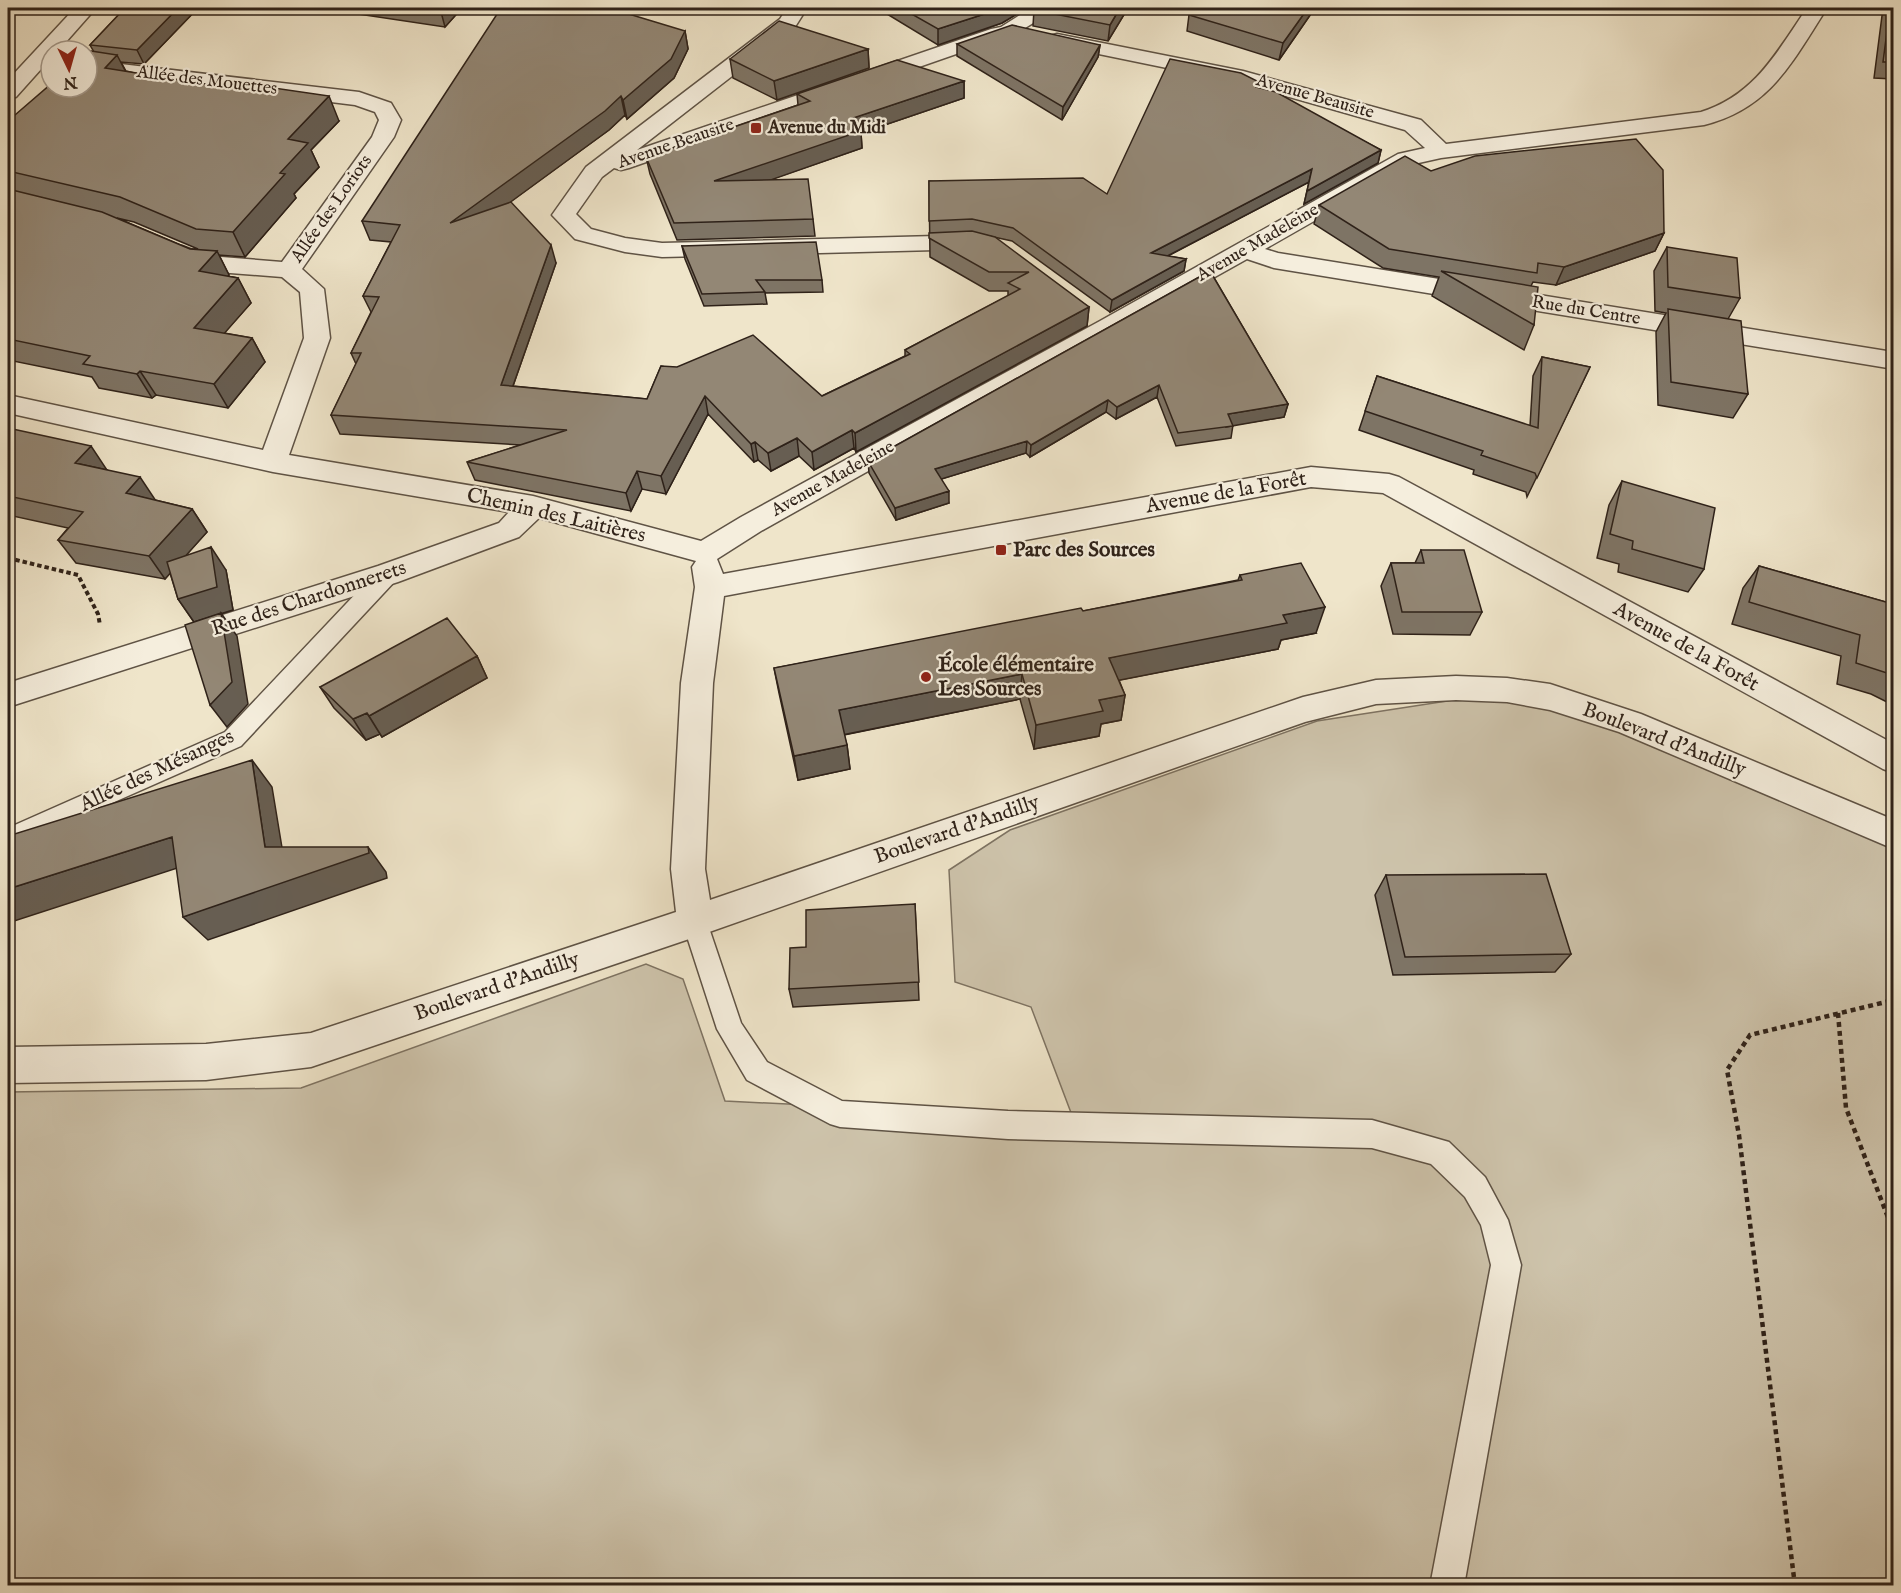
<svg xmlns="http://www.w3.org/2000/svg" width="1901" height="1593" font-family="'IM FELL English',serif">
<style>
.green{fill:#cec4ac;stroke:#7e7362;stroke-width:1.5}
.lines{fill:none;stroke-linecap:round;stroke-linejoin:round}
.service-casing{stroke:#5f5345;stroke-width:3}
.minor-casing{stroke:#5f5345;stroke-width:3}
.path-far1{stroke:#2f2219;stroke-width:4;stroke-dasharray:4.5 3;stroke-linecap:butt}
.path{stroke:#2f2219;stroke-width:4.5;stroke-dasharray:5 4;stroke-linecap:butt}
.service{fill:#f5eedd;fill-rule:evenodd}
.minor{fill:#f5eedd;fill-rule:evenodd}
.wall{fill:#7e7465;stroke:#2f2219;stroke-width:1.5;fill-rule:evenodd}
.shaded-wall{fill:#675e52;stroke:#2f2219;stroke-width:1.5}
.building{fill:#938775;stroke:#2f2219;stroke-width:1.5}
.poi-dot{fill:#8f2418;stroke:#f5eedd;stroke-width:2}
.labels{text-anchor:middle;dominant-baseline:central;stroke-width:4.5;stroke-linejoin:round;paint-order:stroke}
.far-street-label{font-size:18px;fill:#2f2219;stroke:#f5eedd}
.far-poi-label{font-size:18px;font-weight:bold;fill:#2f2219;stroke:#f5eedd;text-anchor:start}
.street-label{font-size:21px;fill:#2f2219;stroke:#f5eedd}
.poi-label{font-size:21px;font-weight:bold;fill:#2f2219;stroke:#f5eedd;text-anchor:start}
</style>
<rect width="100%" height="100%" fill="#efe5ca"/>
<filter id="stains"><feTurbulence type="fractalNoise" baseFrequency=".00333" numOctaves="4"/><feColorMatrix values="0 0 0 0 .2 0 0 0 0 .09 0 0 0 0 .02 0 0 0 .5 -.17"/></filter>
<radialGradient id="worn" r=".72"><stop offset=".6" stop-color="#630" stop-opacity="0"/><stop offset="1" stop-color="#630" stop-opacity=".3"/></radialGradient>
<!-- green -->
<path class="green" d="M1550 697 1893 840V1585H8V1092L301 1088 646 964 683 979 725 1101 1073 1118 1031 1007 955 982 949 870 1010 830 1317 721 1460 699Z"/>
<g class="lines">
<defs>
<path id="service" d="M388 566 396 568 399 574 396 580 241 746 8 849V828L225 732 380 568Z
M695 910 704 913 741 1023 767 1062 842 1101 1008 1111 1372 1120 1449 1142 1485 1177 1508 1220 1521 1265 1464 1586H1430L1491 1265 1481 1225 1465 1197 1431 1164 1372 1148 1008 1139 840 1127 830 1124 747 1080 717 1029 682 921 686 913Z"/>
<path id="minor" d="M75 8H96L58 51H51V58L16 97 8 98V80Z
M787 8H807L795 27 637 150 991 29 1001 27 1031 8H1054L1051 12 1017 33 1007 35 1005 37 629 168 621 170 614 168 602 177 576 214 591 229 625 238 662 243 975 235 983 237 987 242 983 247 975 249 662 257 625 252 575 239 552 215 586 167 780 19Z
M1807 8H1827C1792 62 1771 108 1704 125L1441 158 1414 164 1265 249 1278 253 1893 352 1894 369 1274 268 1247 259 761 531 717 559 723 574 1311 467 1389 474 1399 477 1894 744V773L1883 769 1383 493 1311 487 724 596 713 683 705 869 710 900 1303 697 1376 680 1456 676 1507 678 1550 684 1641 714 1894 820V849L1619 732 1550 710 1507 702 1456 700 1376 704 1305 722 695 937 311 1067 206 1080 8 1083V1047L206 1044 311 1033 676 912 671 869 681 683 695 587 692 567 696 561 539 518 519 537 398 582 8 707V683L378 566 499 523 509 512 273 472 8 413V395L263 450 304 338 300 292 282 277 204 271 173 258 170 253 173 248 182 246 209 256 282 262 372 137 379 120 375 112 355 105 87 72V60L359 92 391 103 401 120 394 137 302 269 324 289 330 338 289 455 533 496 701 541 741 517 1100 321 1398 154 1425 148 1405 130 1240 83 1050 44 1047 40 1050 36 1057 34 1243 71 1421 120 1446 144 1701 112C1755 95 1777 52 1807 8Z"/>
</defs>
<!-- service casing -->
<use href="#service" class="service-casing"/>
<!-- minor casing -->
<use href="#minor" class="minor-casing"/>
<!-- path-far1 -->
<path class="path-far1" d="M8 558 78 575 98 614 100 625"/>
<!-- path -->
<path class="path" d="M1838 1013 1846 1108 1894 1233
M1795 1586 1739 1135 1727 1070 1750 1035 1894 1000"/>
<!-- service -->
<use href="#service" class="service"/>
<!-- minor -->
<use href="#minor" class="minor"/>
</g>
<!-- wall -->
<path class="wall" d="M125 8H198L144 64 121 62 126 71 339 121 311 150 319 167 294 194 296 198 245 257 219 255 229 275 228 276 238 278 251 303 224 333 252 338 265 362 228 408 156 395 152 398 99 388 92 377 8 360V121L94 52 90 45ZM117 218 134 222 198 249H190Z
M318 8H462L445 27Z
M886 8H1027L1002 23 938 45 887 14Z
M1038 8H1128L1108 41 1033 26 1034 10Z
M1315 8 1279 60 1187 31 1189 15Z
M1883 8H1893V79L1874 78Z
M685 31 688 49 674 78 627 119 625 115 609 130 510 202 556 263 513 386 647 399 661 366 822 396 905 356V350L1008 296V291H989L930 257 929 181 1107 194 1259 82 1258 87 1381 150 1378 163 1304 204 1309 182 1168 256 1186 259 1184 271 1110 312 1012 241 980 234 1089 307 1087 326 856 452 854 448 814 470 799 456 771 471 758 460 754 462 708 414 666 494 642 489 631 511 475 480 467 462 521 445 340 434 331 415 356 364 351 353 371 312 363 296 391 242 370 240 362 221Z
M957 44 1100 45 1098 57 1062 120 957 56Z
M868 49 869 68 777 100 733 78 730 59Z
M964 81V98L861 133 862 148 769 180 813 219 815 236 677 240 650 174 646 157 798 105 797 94Z
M1431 171 1664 233 1655 251 1556 285 1533 282 1531 286 1534 325 1524 350 1432 296 1439 277 1383 268 1314 224 1319 205Z
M682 246 822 280 823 292 765 293 767 304 704 306 685 259Z
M1667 247 1740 298 1728 319 1748 394 1733 418 1658 405 1656 332 1666 313 1655 311 1654 271Z
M1210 271 1288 404 1284 417 1233 425 1231 438 1176 446 1157 397 1116 419 1106 412 1030 457 1026 453 941 479 949 503 896 520 869 473 868 461Z
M1542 357 1590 367 1527 497 1526 492 1473 474 1474 470 1359 430 1377 376 1530 426 1533 376Z
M8 428 107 470 155 500 192 509 207 532 186 555 226 570 233 610 194 622 178 599 170 573 165 579 76 563 58 540 68 528 8 515Z
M1622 481 1704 569 1688 592 1618 572 1619 564 1597 558 1609 505Z
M1421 550 1482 612 1470 635 1393 634 1381 586 1391 563H1415Z
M1759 566 1893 604V705L1871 694 1837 684 1841 656 1732 624 1743 588Z
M1240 575 1316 633 1281 640 1278 649 1119 680 1125 695 1121 720 1101 724 1099 736 1034 749 1020 699 844 735 847 745 850 769 798 780 779 693 774 668 1083 611 1238 580Z
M477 656 487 678 382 737 380 734 366 740 334 708 320 687Z
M1386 875 1571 954 1555 972 1393 975 1375 895Z
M915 904 919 1000 793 1007 789 989 806 947Z"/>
<!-- shaded-wall -->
<path class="shaded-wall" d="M178 8H198L144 64 137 50Z
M445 8H462L445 27 441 12Z
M1003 8H1027L1002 23 938 45V29Z
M1120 8H1128L1108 41 1110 25Z
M1308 8H1315L1279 60 1283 43Z
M685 31 688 49 674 78 627 119 623 100Z
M1100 45 1098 57 1062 120 1063 107Z
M868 49 869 68 777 100 774 81Z
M117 55 130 80 105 68Z
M964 81V98L861 133 862 148 716 199 714 181 850 119Z
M329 96 339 121 311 150 319 167 294 194 296 198 245 257 233 232 280 173 288 139Z
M621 96 625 115 609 130 456 242 450 223Z
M1381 150 1378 163 1304 204 1307 191Z
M1312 169 1309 182 1150 265 1151 253Z
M1664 233 1655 251 1556 285 1564 267Z
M551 245 556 263 507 403 501 385Z
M217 251 229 275 212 295 199 271Z
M1186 259 1184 271 1110 312 1112 300Z
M238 278 251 303 208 352 194 328Z
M1089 307 1087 326 856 452 855 433Z
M252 338 265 362 228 408 214 384Z
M140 371 156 395 152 398 137 374Z
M1159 385 1157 397 1116 419 1117 407Z
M705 396 708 414 666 494 661 476Z
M1108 400 1106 412 1030 457 1031 445Z
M1288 404 1284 417 1226 427 1228 414Z
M852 430 854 448 814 470 812 452Z
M797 438 799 456 771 471 768 453Z
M1027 441 1026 453 935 481V469Z
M755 442 758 460 754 462 751 444Z
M91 446 107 470 75 463Z
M637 471 642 489 631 511 626 493Z
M140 477 156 501 126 493Z
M949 491V503L896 520 895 508Z
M192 509 207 532 165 579 149 556Z
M211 547 226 570 233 610 194 622 178 599Z
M1325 607 1316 633 1281 640 1278 649 1105 683 1109 658 1283 615Z
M221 613 237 636 248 704 227 727 210 705Z
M477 656 487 678 382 737 369 716Z
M1022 674 1020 699 842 735 839 710Z
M1125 695 1121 720 1101 724 1099 736 1034 749 1036 725 1099 700Z
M367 713 380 734 366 740 353 719Z
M847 745 850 769 798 780 794 756Z
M252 760 272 787 286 872 265 847Z
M172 837 196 862 8 923V889Z
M368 847 386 872 387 878 208 940 183 917Z"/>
<!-- building -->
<path class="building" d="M125 8H178L137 50 90 45Z
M408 8H445L441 12Z
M501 8H609L685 31 671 59 623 100 621 96 605 111 450 223 511 202 551 245 501 385 647 399 661 366 677 367 753 335 822 396 910 354 905 350 1020 289 1008 283 1029 272H989L929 238V233L972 231 995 237 1089 307 855 433 852 430 812 452 797 438 768 453 755 442 751 444 705 396 661 476 637 471 626 493 467 462 567 430 331 415 361 353H351L379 297 363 296 400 225 362 221Z
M901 8H1003L938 29Z
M1038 8H1120L1110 25 1034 10Z
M1192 8H1308L1283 43 1189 15Z
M1890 8H1893V62H1883Z
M779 21 868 49 774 81 730 59Z
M1012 25 1100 45 1063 107 957 44Z
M72 48 117 55 105 68 268 94 274 88 329 96 288 139 308 143 280 173 285 174 233 232 196 229 120 197 8 171V121L51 84V87H87V51H69Z
M1170 59 1241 73 1259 82 1256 87 1276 92 1381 150 1307 191 1312 169 1151 253 1186 259 1112 300 1013 228 972 219 929 221V181L1083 178 1107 194Z
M897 60 964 81 850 119 861 131 714 181 808 179 813 219 674 223 646 157 810 101 797 94Z
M1636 139 1663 170 1664 233 1564 267 1538 263 1537 273 1389 249 1319 205 1405 156 1431 171 1475 156Z
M8 189 102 212 190 249 217 251 199 271 238 278 194 328 252 338 214 384 140 371 137 374 83 364 90 356 8 339Z
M816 242 822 280H756L765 292 702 294 682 246Z
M1667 247 1737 258 1740 298 1668 287Z
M1210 271 1288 404 1228 414 1233 426 1178 433 1159 385 1117 407 1108 400 1031 445 1027 441 935 469 949 491 895 508 868 461Z
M1441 271 1538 287 1534 325Z
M1668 309 1741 321 1748 394 1671 382Z
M1542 357 1590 367 1537 478 1535 473 1481 455 1483 451 1365 411 1377 376 1538 428Z
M8 428 91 446 75 463 140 477 126 493 192 509 149 556 58 540 83 512 8 496Z
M1622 481 1715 508 1704 569 1632 549 1633 541 1610 534Z
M211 547 217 587 178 599 167 562Z
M1421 550H1464L1482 612H1402L1391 563H1424Z
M1301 563 1325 607 1283 615 1287 623 1109 658 1125 695 1099 700 1103 711 1036 725 1022 674 839 710 847 745 794 756 774 668 1081 608 1083 611 1242 580 1240 575Z
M1759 566 1893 604V675L1856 663 1860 635 1749 602Z
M221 613 232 682 210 705 185 625Z
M447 618 477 656 369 716 367 713 353 719 320 687Z
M252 760 265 847H368L369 853 183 917 172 837 8 889V836Z
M1546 874 1571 954 1405 957 1386 875Z
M915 904 919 982 789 989 790 948 806 947V910Z"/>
<!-- markers -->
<g class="poi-dot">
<rect x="750" y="122" width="12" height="12" rx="3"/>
<rect x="995" y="544" width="12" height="12" rx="3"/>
<circle cx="926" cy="677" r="6"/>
</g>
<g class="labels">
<!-- far-street labels -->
<g class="far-street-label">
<text transform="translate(207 81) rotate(7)">Allée des Mouettes</text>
<text transform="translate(1315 97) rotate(16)">Avenue Beausite</text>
<text transform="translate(676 144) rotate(-19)">Avenue Beausite</text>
<text transform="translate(332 209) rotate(-55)">Allée des Loriots</text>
<text transform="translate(1258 243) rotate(-30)">Avenue Madeleine</text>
<text transform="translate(1586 311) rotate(9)">Rue du Centre</text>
<text transform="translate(833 479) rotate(-29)">Avenue Madeleine</text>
</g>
<!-- far-poi labels -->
<g class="far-poi-label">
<text x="768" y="128">Avenue du Midi</text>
</g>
<!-- street labels -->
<g class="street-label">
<text transform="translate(1226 493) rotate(-10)">Avenue de la Forêt</text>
<text transform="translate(556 516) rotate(13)">Chemin des Laitières</text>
<text transform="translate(309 599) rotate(-18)">Rue des Chardonnerets</text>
<text transform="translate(1686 647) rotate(29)">Avenue de la Forêt</text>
<text transform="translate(1664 740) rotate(21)">Boulevard d'Andilly</text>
<text transform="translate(157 771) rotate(-25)">Allée des Mésanges</text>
<text transform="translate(957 830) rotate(-19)">Boulevard d'Andilly</text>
<text transform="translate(497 987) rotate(-19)">Boulevard d'Andilly</text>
</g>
<!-- poi labels -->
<g class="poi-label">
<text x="1013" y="550">Parc des Sources</text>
<text x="938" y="665">École élémentaire<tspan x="938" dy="24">Les Sources</tspan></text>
</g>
</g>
<!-- margin -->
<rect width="1901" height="1593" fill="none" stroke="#efe5ca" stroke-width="30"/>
<rect x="9" y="9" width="1883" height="1575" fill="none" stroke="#2f2219" stroke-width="3"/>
<rect x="15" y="15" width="1871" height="1563" fill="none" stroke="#2f2219" stroke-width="1.5"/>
<!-- north arrow -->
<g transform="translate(69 69) rotate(175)"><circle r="28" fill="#f5eedd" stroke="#a69c8f" stroke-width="1.5"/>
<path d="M0-4.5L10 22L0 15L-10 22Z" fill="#8f2418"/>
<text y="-9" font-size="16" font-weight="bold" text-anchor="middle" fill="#2f2219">N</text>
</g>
<rect width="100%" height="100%" filter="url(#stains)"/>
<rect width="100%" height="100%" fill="url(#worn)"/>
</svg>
